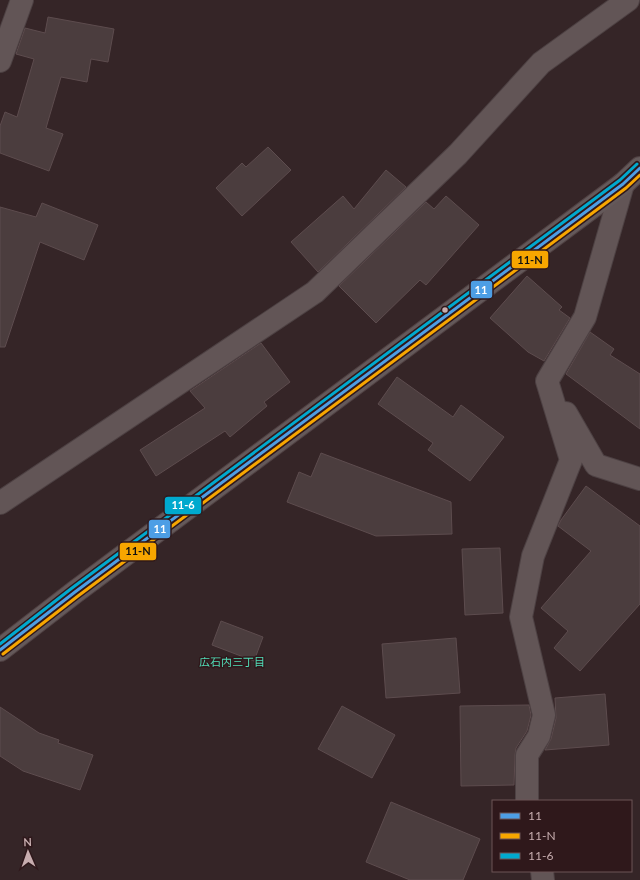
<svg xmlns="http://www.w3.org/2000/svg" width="640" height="880" font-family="Lato,'Noto Sans JP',sans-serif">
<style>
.building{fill:#4b3d3e;stroke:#5d4c4e}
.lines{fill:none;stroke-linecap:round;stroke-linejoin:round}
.minor-casing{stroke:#4d4143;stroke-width:24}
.trunk-casing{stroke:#504143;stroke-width:24}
.minor{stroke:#625556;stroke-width:22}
.trunk{stroke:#64595a;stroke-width:22}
.bus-1-casing{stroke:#2f181b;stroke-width:6}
.bus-2-casing{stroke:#2f181b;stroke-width:6}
.bus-3-casing{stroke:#2f181b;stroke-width:6}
.bus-1{stroke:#4d9ee5;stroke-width:3}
.bus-2{stroke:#f7a600;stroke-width:3}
.bus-3{stroke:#00a9ce;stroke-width:3}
.bus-dot{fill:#c7adaf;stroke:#2f181b;stroke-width:1.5}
.labels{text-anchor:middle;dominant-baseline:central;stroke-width:3;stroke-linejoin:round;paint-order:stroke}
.neighbourhood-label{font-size:11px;fill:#52deb8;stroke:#2f181b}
.line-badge{stroke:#2f181b;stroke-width:1.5}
.badge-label{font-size:11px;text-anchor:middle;font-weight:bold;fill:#fff}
.pale-badge-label{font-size:11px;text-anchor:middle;font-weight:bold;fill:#111}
</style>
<rect width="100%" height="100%" fill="#352527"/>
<!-- building -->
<path class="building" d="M48 17 114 29 108 62 91 59 87 82 61 77 46 128 63 134 49 171 0 153V126L5 112 17 117 34 59 16 54 25 28 45 33Z
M268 147 291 170 242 216 216 188 242 163 246 167Z
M386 170 406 187 318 272 291 242 343 196 354 209Z
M446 196 479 225 426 285 420 280 376 323 339 286 426 202 434 209Z
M42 203 98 225 84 260 40 242 5 347H0V207L36 217Z
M527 276 562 307 559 310 570 318 544 361 528 352 490 318Z
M590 332 614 349 610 355 640 374V429L566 374Z
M261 343 290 382 264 402 267 406 230 437 225 431 156 476 140 450 205 408 190 391Z
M397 377 453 417 461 405 504 437 470 481 428 450 433 443 378 404Z
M321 453 451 502 452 534 376 536 287 502 299 472 311 477Z
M586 486 640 526V604L580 671 554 648 568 631 541 608 591 551 558 526 561 520Z
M500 548 503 613 465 615 462 549Z
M221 621 263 637 254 661 212 645Z
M456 638 460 693 386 698 382 644Z
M605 694 609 745 545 750 551 739 556 718 555 698Z
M529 705 531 715 527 731 516 748 515 755 514 785 461 786 460 706Z
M342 706 395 735 372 778 318 749Z
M0 707 39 733 59 740 58 743 93 755 80 790 23 771 0 756Z
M391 802 480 839 463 880H410L366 862Z"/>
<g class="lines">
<defs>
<path id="minor" d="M0 61 22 0
M566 413 596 465 640 479
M0 503 315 292 458 154 541 63 628 0
M527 801V755L539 736 544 715 521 617 533 556 571 460 547 381 585 317 623 184
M542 871 543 880"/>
<path id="trunk" d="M0 650 75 592 623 184 640 168"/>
</defs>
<!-- minor casing -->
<use href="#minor" class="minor-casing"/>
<!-- trunk casing -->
<use href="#trunk" class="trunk-casing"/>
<!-- minor -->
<use href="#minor" class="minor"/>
<!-- trunk -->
<use href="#trunk" class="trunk"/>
<defs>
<path id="bus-1" d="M0 650 75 592 623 184 640 168"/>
<path id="bus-2" d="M3 654 78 596 626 188 640 175"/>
<path id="bus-3" d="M0 644 72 588 620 180 637 164"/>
</defs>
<!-- bus-1 casing -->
<use href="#bus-1" class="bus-1-casing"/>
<!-- bus-2 casing -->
<use href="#bus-2" class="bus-2-casing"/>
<!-- bus-3 casing -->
<use href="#bus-3" class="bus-3-casing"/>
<!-- bus-1 -->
<use href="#bus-1" class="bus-1"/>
<!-- bus-2 -->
<use href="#bus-2" class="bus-2"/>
<!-- bus-3 -->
<use href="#bus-3" class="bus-3"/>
</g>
<!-- markers -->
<circle class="bus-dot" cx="445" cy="310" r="3.5"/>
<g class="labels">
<!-- neighbourhood labels -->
<g class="neighbourhood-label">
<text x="232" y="661">広石内三丁目</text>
</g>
</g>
<g class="line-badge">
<rect x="511" y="250" width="38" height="19" rx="4" fill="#f7a600"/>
<rect x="470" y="280" width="23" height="19" rx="4" fill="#4d9ee5"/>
<rect x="164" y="496" width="38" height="19" rx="4" fill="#00a9ce"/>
<rect x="148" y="519" width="23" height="20" rx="4" fill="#4d9ee5"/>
<rect x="119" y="542" width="38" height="19" rx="4" fill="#f7a600"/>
</g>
<g class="badge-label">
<text x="481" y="294">11</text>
<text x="183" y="509">11-6</text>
<text x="160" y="533">11</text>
</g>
<g class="pale-badge-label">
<text x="530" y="264">11-N</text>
<text x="138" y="555">11-N</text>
</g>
<!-- legend -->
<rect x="492" y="800" width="140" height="72" fill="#2f181b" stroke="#6c5456"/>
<rect x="500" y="813" width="20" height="6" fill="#4d9ee5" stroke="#6c5456"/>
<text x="528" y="820" font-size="12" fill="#c7adaf">11</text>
<rect x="500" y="833" width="20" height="6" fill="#f7a600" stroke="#6c5456"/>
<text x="528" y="840" font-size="12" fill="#c7adaf">11-N</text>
<rect x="500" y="853" width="20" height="6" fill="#00a9ce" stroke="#6c5456"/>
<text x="528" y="860" font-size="12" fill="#c7adaf">11-6</text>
<!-- north arrow -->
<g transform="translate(28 852) rotate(358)" stroke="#2f181b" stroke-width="3" paint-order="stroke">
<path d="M0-3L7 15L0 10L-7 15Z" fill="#c7adaf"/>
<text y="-6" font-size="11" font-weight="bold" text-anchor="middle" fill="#c7adaf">N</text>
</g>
</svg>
